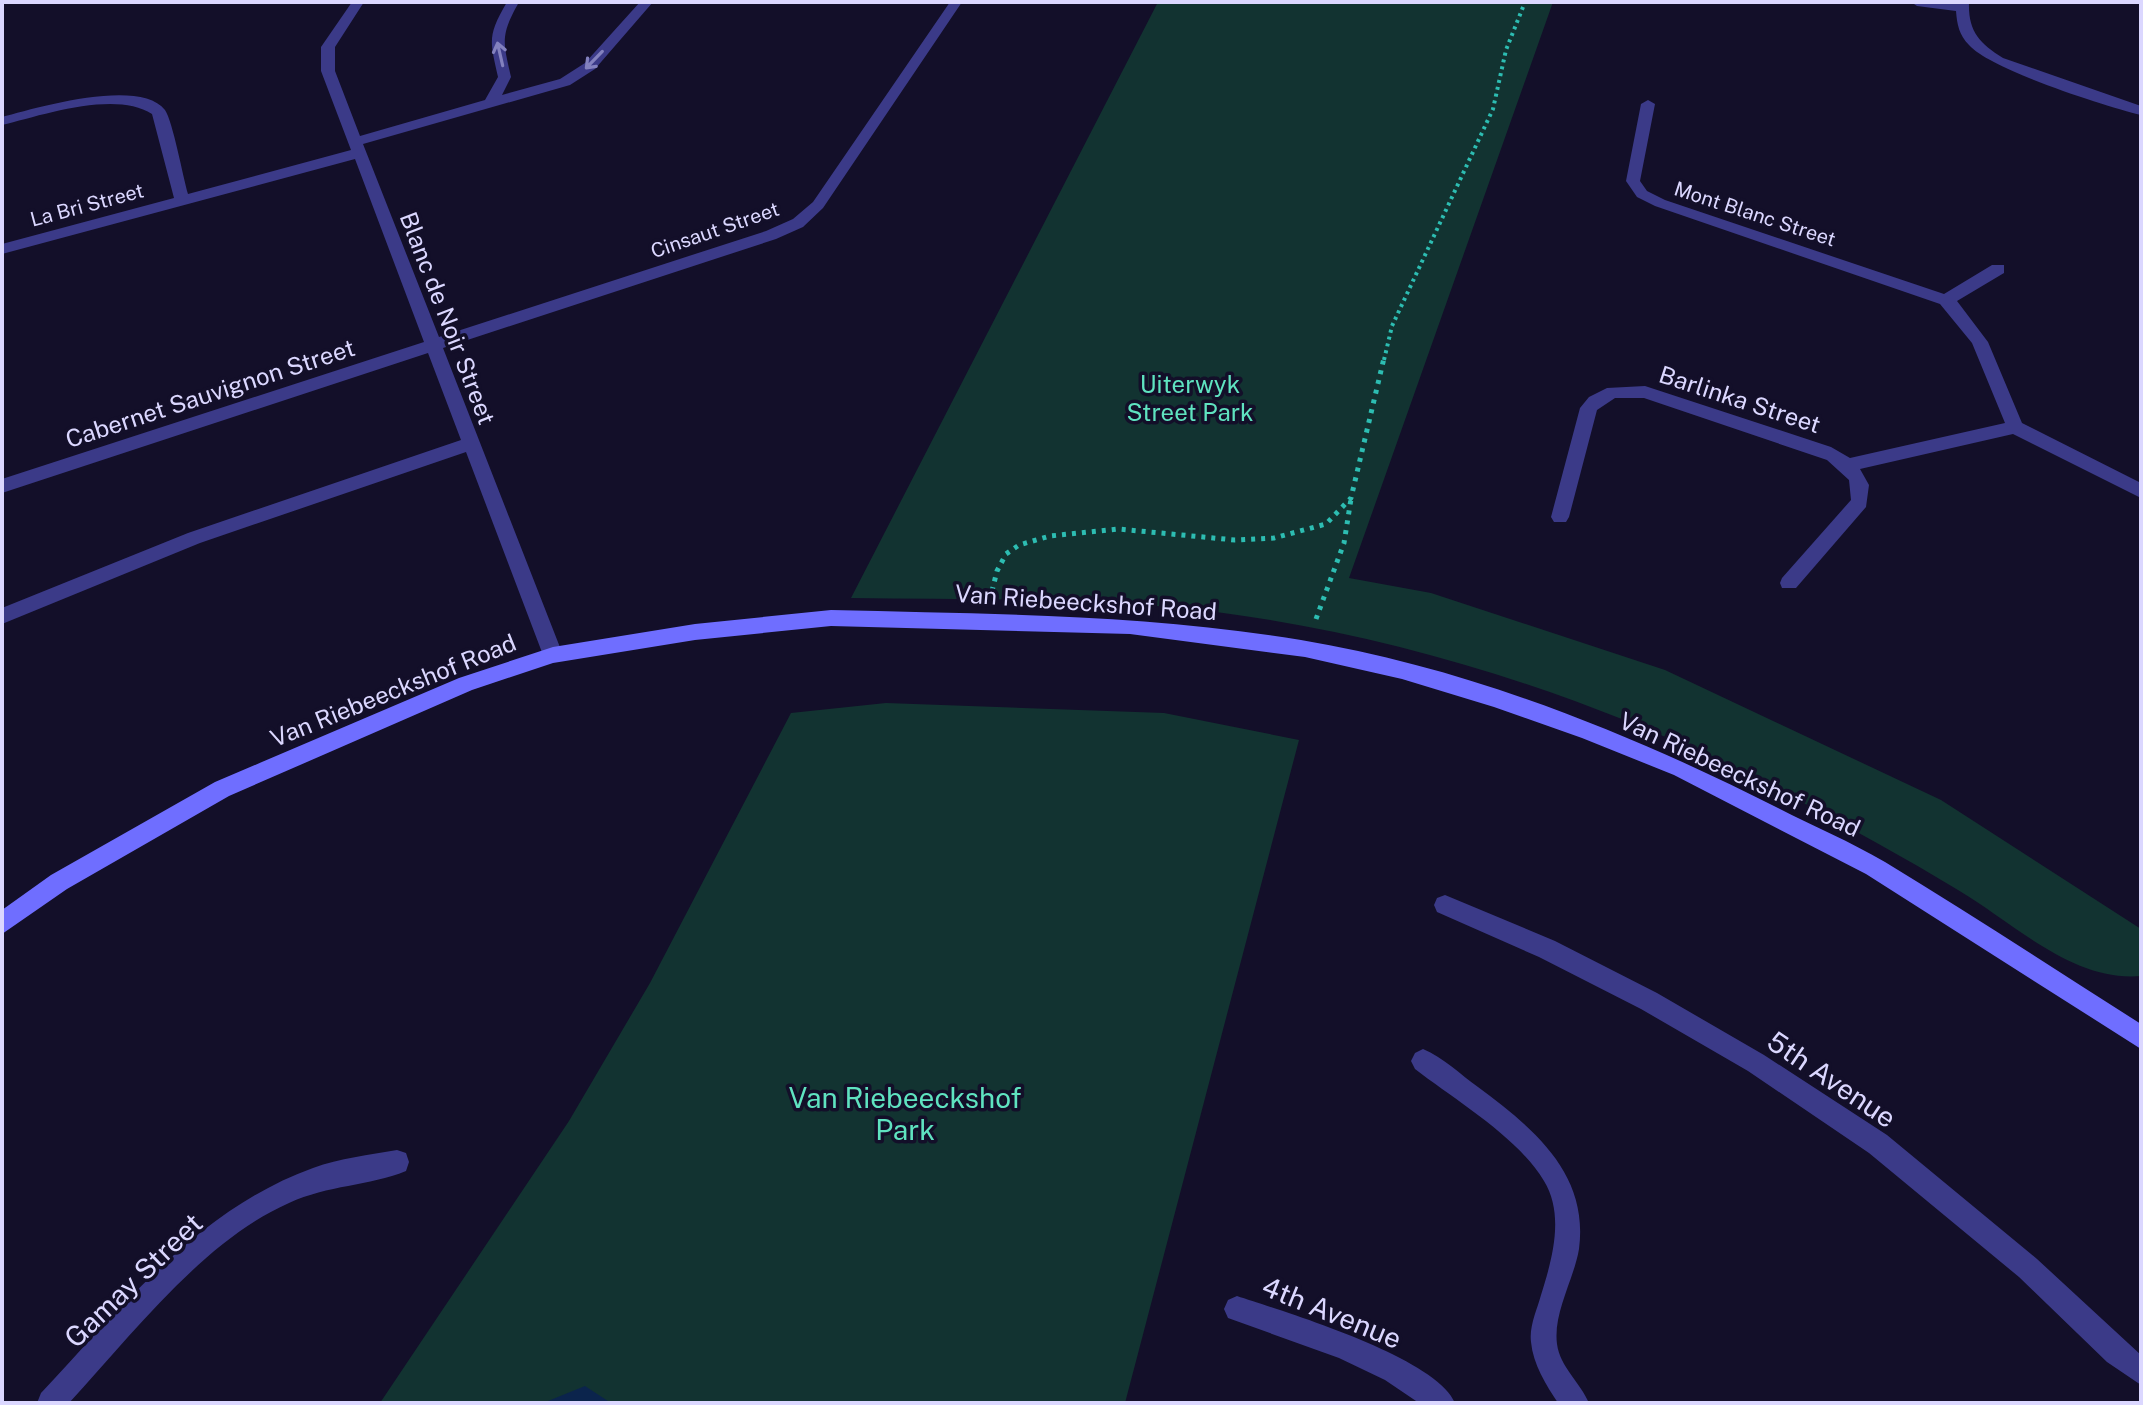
<svg xmlns="http://www.w3.org/2000/svg" width="2143" height="1405" font-family="'Public Sans',sans-serif">
<style>
.green{fill:#123331}
.water{fill:#0b244c}
.lines{fill:none;stroke-linecap:round;stroke-linejoin:round}
.path-far1{stroke:#2dbdb2;stroke-width:4;stroke-dasharray:3 4;stroke-linecap:butt}
.path{stroke:#2dbdb2;stroke-width:5;stroke-dasharray:4 6;stroke-linecap:butt}
.street{fill:#3b3a88;fill-rule:evenodd}
.secondary{fill:#6f6eff;fill-rule:evenodd}
.oneway{stroke:#8381be}
.labels{text-anchor:middle;dominant-baseline:central;stroke-width:7;stroke-linejoin:round;paint-order:stroke}
.far-street-label{font-size:20px;fill:#dbd7ff;stroke:#130f29}
.street-label{font-size:24px;fill:#dbd7ff;stroke:#130f29}
.park-label{font-size:24px;fill:#5fe3c0;stroke:#130f29}
.near-street-label{font-size:28px;fill:#dbd7ff;stroke:#130f29}
.near-park-label{font-size:28px;fill:#5fe3c0;stroke:#130f29}
</style>
<rect width="100%" height="100%" fill="#130f29"/>
<!-- green -->
<path class="green" d="M1158 2H1553L1349 578 1431 593 1665 670 1941 800 2141 929V976C2072 982 2014 923 1958 890 1905 858 1851 828 1796 799 1605 699 1383 626 1168 607 1063 597 957 600 851 598Z
M886 703 1164 713 1299 740 1125 1403H380L569 1121 650 983 791 713Z"/>
<!-- water -->
<path class="water" d="M585 1386 611 1403H543Z"/>
<g class="lines">
<!-- path-far1 -->
<path class="path-far1" d="M1384 360 1392 326 1493 109 1506 50 1525 2"/>
<!-- path -->
<path class="path" d="M992 591 997 571 1006 554 1019 545 1050 536 1118 529 1235 540 1274 538 1326 524 1351 498 1384 358
M1316 619 1344 543 1351 499"/>
<!-- street -->
<path class="street" d="M352 2H364L335 47V71L360 136 485 100 498 77C490 41 487 36 507 2H519C500 36 503 41 511 77L502 95 560 79 585 63 640 2H653L595 69 570 85 363 144 439 337 766 231 793 219 813 202 950 2H962L823 208 803 227 776 239 443 348 563 655 560 661H546L543 655 466 452 200 543 2 624V608L188 533 461 440 428 353 2 493V479L424 342 355 159 2 254V244L174 198 152 114C116 90 42 115 2 125V117C35 108 140 77 165 110 173 122 183 177 188 194L351 150 321 71V47Z
M1911 2H1969C1968 31 1979 43 2003 58L2141 106V115C2105 106 1991 70 1969 45 1959 35 1957 24 1956 11L1917 6Z
M1648 100 1655 104 1640 181 1647 191 1665 200 1944 294 1992 265H2004V273L1957 301 1988 342 2022 423 2141 483V498L2013 434 1860 469 1869 485 1866 507 1796 588H1782L1780 583 1782 578 1851 500 1849 480 1827 460 1644 398H1615L1597 410 1569 517 1566 522H1554L1551 517 1580 408 1589 397 1607 388 1645 386 1831 447 1850 458 2005 423 1972 343 1940 304 1655 206 1637 197 1626 181 1641 104Z
M1445 895 1555 941 1657 993 1764 1055 1887 1135 2037 1259 2141 1355V1385L2107 1362 2019 1277 1869 1153 1748 1071 1641 1009 1539 957 1437 912 1434 905 1437 898Z
M1423 1049C1443 1057 1461 1075 1478 1087 1533 1128 1589 1173 1579 1249 1574 1279 1553 1313 1557 1344 1560 1367 1580 1382 1589 1403H1558C1546 1385 1533 1364 1531 1342 1529 1326 1537 1310 1541 1295 1552 1260 1565 1215 1544 1181 1518 1137 1455 1100 1415 1069L1411 1061 1415 1053Z
M397 1150 406 1153 409 1162 406 1171C369 1186 328 1185 289 1203 203 1241 132 1335 69 1403H37L41 1393C121 1308 199 1209 313 1168 340 1158 369 1155 397 1150Z
M1237 1296C1285 1312 1436 1357 1455 1403H1419L1385 1380 1339 1358 1228 1318 1224 1309 1228 1300Z"/>
<!-- secondary -->
<path class="secondary" d="M831 610C989 614 1145 614 1301 640 1468 668 1628 732 1778 808 1813 826 1851 842 1885 862 1971 914 2056 970 2141 1024V1049L1866 874 1674 775 1582 738 1494 707 1402 679 1305 657 1130 634 831 626 695 640 553 663 472 690 229 796 67 889 2 934V910L51 875 215 782 459 678 553 647 695 624Z"/>
</g>
<!-- one-way arrows -->
<defs><path id="oneway-shaft" d="M-6 0H5M1.5-3L5.5 0L1.5 3" fill="none" stroke-width="1.6" stroke-linecap="round" stroke-linejoin="round" transform="scale(2)"/></defs>
<g class="oneway">
<use href="#oneway-shaft" transform="translate(500 54) rotate(-103)"/>
<use href="#oneway-shaft" transform="translate(594 60) rotate(134)"/>
</g>
<g class="labels">
<!-- far-street labels -->
<g class="far-street-label">
<text transform="translate(87 205) rotate(-15)">La Bri Street</text>
<text transform="translate(1755 214) rotate(18)">Mont Blanc Street</text>
<text transform="translate(715 230) rotate(-19)">Cinsaut Street</text>
</g>
<!-- street labels -->
<g class="street-label">
<text transform="translate(448 318) rotate(69)">Blanc de Noir Street</text>
<text transform="translate(210 393) rotate(-18)">Cabernet Sauvignon Street</text>
<text transform="translate(1740 399) rotate(18)">Barlinka Street</text>
<text transform="translate(1086 602) rotate(4)">Van Riebeeckshof Road</text>
<text transform="translate(393 690) rotate(-22)">Van Riebeeckshof Road</text>
<text transform="translate(1740 774) rotate(25)">Van Riebeeckshof Road</text>
</g>
<!-- park labels -->
<g class="park-label">
<text x="1190" y="384">Uiterwyk<tspan x="1190" dy="28">Street Park</tspan></text>
</g>
<!-- near-street labels -->
<g class="near-street-label">
<text transform="translate(1832 1079) rotate(34)">5th Avenue</text>
<text transform="translate(133 1280) rotate(-44)">Gamay Street</text>
<text transform="translate(1332 1312) rotate(22)">4th Avenue</text>
</g>
<!-- near-park labels -->
<g class="near-park-label">
<text x="905" y="1097">Van Riebeeckshof<tspan x="905" dy="32">Park</tspan></text>
</g>
</g>
<!-- border -->
<rect width="2143" height="1405" fill="none" stroke="#dbd7ff" stroke-width="8"/>
</svg>
